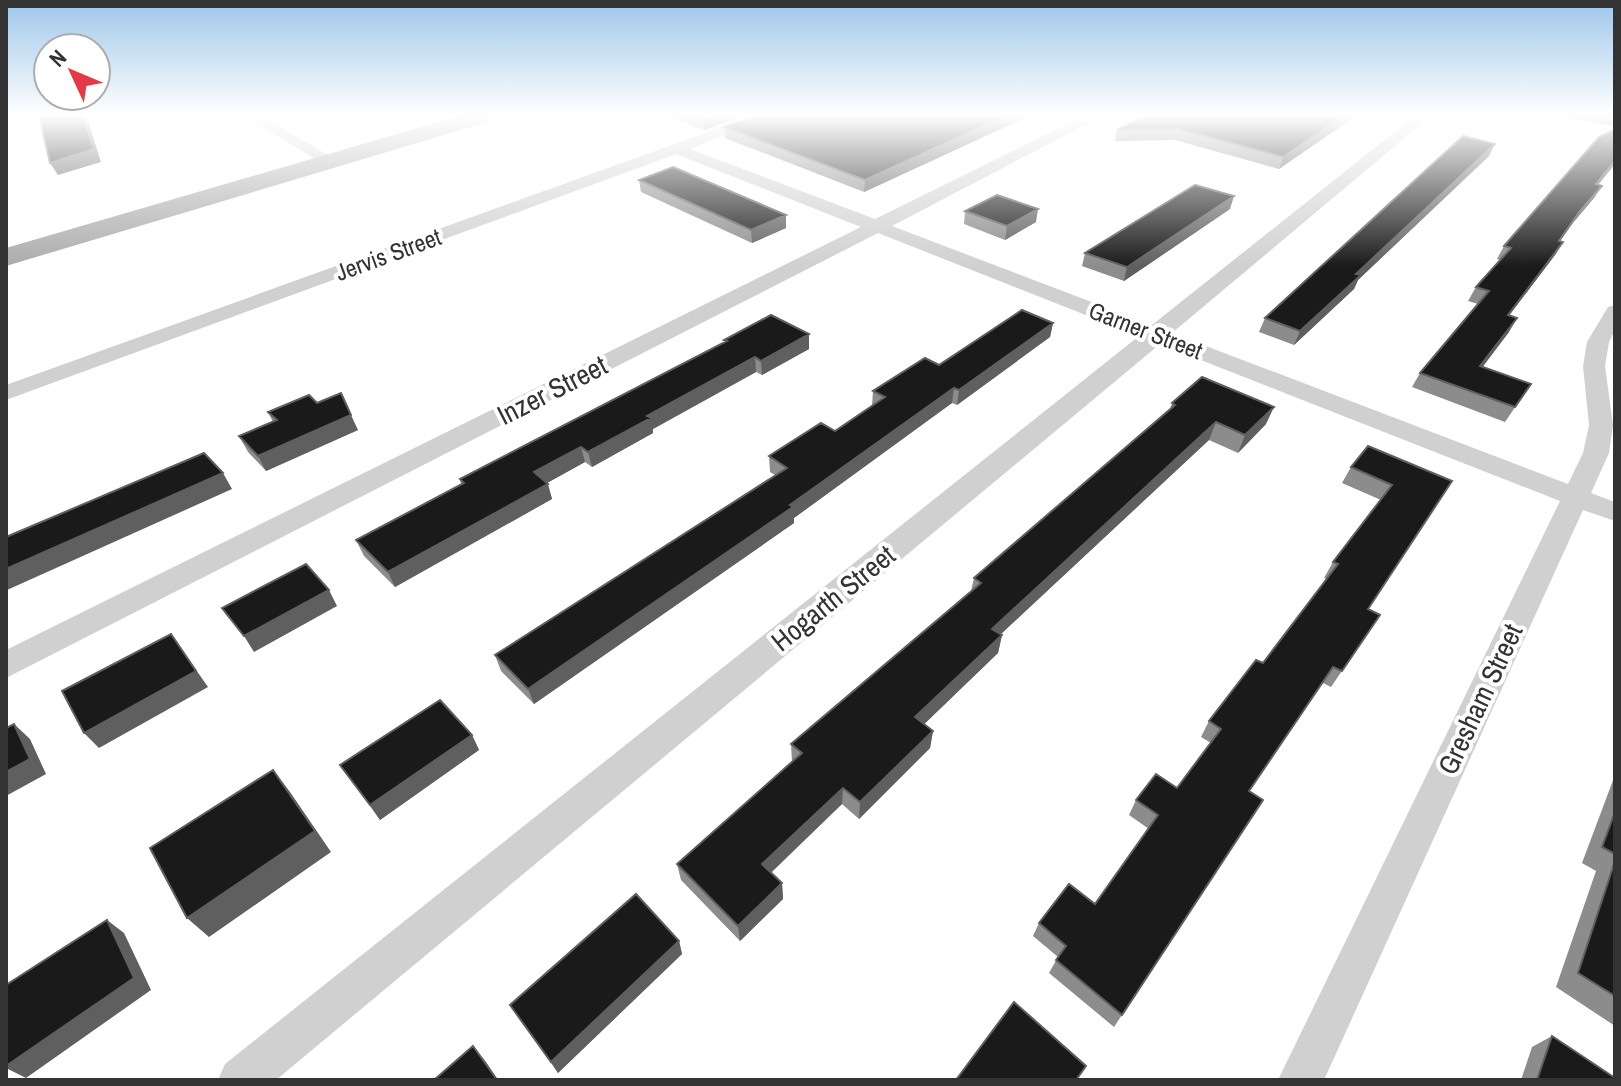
<svg xmlns="http://www.w3.org/2000/svg" width="1621" height="1086" font-family="'Archivo Narrow',sans-serif">
<style>
.lines{fill:none;stroke-linecap:round;stroke-linejoin:round}
.minor{fill:#d0d0d0;fill-rule:evenodd}
.primary{fill:#ababab;fill-rule:evenodd}
.wall{fill:#8c8c8c}
.shaded-wall{fill:#5f5f5f}
.building{fill:#1a1a1a;stroke:#5f5f5f;stroke-width:2}
.labels{text-anchor:middle;dominant-baseline:central;stroke-width:8;stroke-linejoin:round;paint-order:stroke}
.far-street-label{font-size:24px;fill:#333;stroke:#fff}
.street-label{font-size:28px;fill:#333;stroke:#fff}
</style>
<rect width="100%" height="100%" fill="#fff"/>
<g class="lines">
<!-- minor -->
<path class="minor" d="M242 115H260L338 161 330 166 324 164Z
M755 115H776L690 149 875 219 1086 115H1104L892 226 1152 325 1416 115H1432L1172 333 1568 484 1583 453 1589 425 1583 366 1587 342 1608 307 1615 305V330L1609 342 1605 366 1613 425 1609 453 1591 493 1615 502V521L1583 510 1324 1080H1278L1560 501 1160 344 276 1080H218L225 1064 1139 336 878 233 6 678V650L861 227 676 154 6 400V385Z"/>
<!-- primary -->
<path class="primary" d="M462 115H497L494 120 6 266V248Z"/>
</g>
<!-- wall -->
<path class="wall" d="M666 115H746L704 130Z
M755 115H1031L864 192 725 138 724 127Z
M1147 115H1357L1279 169 1175 140 1115 141 1117 130Z
M1558 115H1615V127Z
M1615 129V164L1598 185 1594 198 1572 224 1560 241 1563 242 1555 255 1509 315V332L1482 367 1531 384 1505 422 1412 387 1420 373 1478 304 1468 301 1476 287 1500 260 1497 259 1504 246Z
M1489 156 1358 280 1354 289 1294 345 1259 332 1265 318Z
M639 180 786 228 752 243 641 192Z
M1230 209 1124 281 1082 266 1085 253Z
M965 211 1036 222 1005 240 964 224Z
M1053 323 1050 337 957 405 952 403 794 518V523L534 704 501 671 495 655 775 475 770 472 769 456 835 431 872 406 873 391Z
M809 334V349L762 375 756 372 653 429V433L592 467 585 462 547 483 552 499 395 587 364 556 356 540 461 484 460 479 724 343V340Z
M317 403 358 430 266 471 248 452 239 436 273 422 268 412Z
M1172 403 1266 424 1238 453 1209 440 1000 635H1002L998 653 924 724 933 731 930 748 859 819 842 804 771 873 782 883 783 899 740 941 681 880 677 864 792 762 791 744 971 591 974 578 1170 409Z
M1351 467 1452 481 1368 609 1380 615 1331 687 1323 683 1249 791 1263 800 1114 1027 1049 973 1058 957 1033 936 1039 923 1095 904 1149 829 1129 815 1136 800 1177 788 1211 743 1201 737 1209 721 1263 663 1327 579 1324 578 1333 562 1381 500 1342 483Z
M472 735 479 750 380 820 340 765Z
M1615 775V1026L1556 987 1596 871 1582 863Z
M679 941 682 954 558 1073 510 1005Z
M1552 1036 1615 1080H1521L1532 1047Z"/>
<!-- shaded-wall -->
<path class="shaded-wall" d="M83 115H86L101 162 58 175 50 163Z
M714 115H746L704 130 703 119Z
M1008 115H1031L864 192 865 180Z
M1345 115H1357L1279 169 1283 157Z
M1495 144 1489 156 1358 280 1354 289 1294 345 1300 331 1356 274Z
M1615 161V164L1588 197 1596 184Z
M1602 186 1594 198 1572 224 1551 254 1580 211Z
M1234 196 1230 209 1124 281 1127 267Z
M1038 209 1036 222 1005 240 1007 226Z
M786 215V228L752 243 751 230Z
M1563 242 1555 255 1499 329 1508 315Z
M1517 318 1509 332 1472 381 1480 366Z
M1053 323 1050 337 957 405 959 390Z
M809 334V349L762 375 761 361Z
M755 357 756 372 653 429V433L592 467 588 452 647 416Z
M954 388 952 403 794 518V523L534 704 528 689Z
M1274 407 1266 424 1238 453 1245 435Z
M351 415 358 430 266 471 258 456Z
M1216 422 1209 440 988 646 992 629Z
M581 447 585 462 538 488 534 472Z
M223 473 232 489 7 590 6 589V569Z
M548 484 552 499 395 587 388 572Z
M329 590 337 606 254 652 244 636Z
M171 634 208 687 99 748 84 733Z
M1002 635 998 653 913 735 915 717Z
M14 724 30 739 46 774 6 796V772Z
M933 731 930 748 859 819 860 802Z
M472 735 479 750 380 820 370 805Z
M273 770 290 792 331 852 209 937 187 918Z
M843 788 842 804 763 880 762 864Z
M782 883 783 899 740 941 738 926Z
M107 920 124 933 151 990 26 1078 6 1068Z
M679 941 682 954 558 1073 551 1062Z
M473 1046 486 1062 498 1080H497Z"/>
<!-- building -->
<path class="building" d="M39 115H83L94 149 50 163Z
M692 115H714L703 119Z
M755 115H1008L865 180 724 127Z
M1147 115H1345L1283 157 1178 129 1117 130Z
M1615 129V161L1596 184 1602 186 1580 211 1559 241 1563 242 1508 315 1517 318 1480 366 1531 384 1515 407 1420 373 1489 291 1476 287 1511 248 1504 246 1599 137Z
M1463 136 1495 144 1356 274 1361 275 1300 331 1265 318Z
M673 167 786 215 751 230 639 180Z
M1195 185 1234 196 1127 267 1085 253Z
M997 195 1038 209 1007 226 965 211Z
M1022 310 1053 323 959 390 954 388 790 505 793 507 528 689 495 655 787 468 769 456 821 423 835 431 885 397 873 391 925 358 939 365Z
M771 315 809 334 761 361 755 357 647 416 651 418 588 452 581 447 534 472 548 484 388 572 356 540 464 483 460 479 727 341 724 340Z
M1202 377 1274 407 1245 435 1216 422 992 629 1002 635 915 717 933 731 860 802 843 788 762 864 782 883 738 926 677 864 802 753 791 744 981 583 974 578 1175 405 1172 403Z
M341 393 351 415 258 456 239 436 277 420 268 412 309 395 317 403Z
M1368 446 1452 481 1368 609 1380 615 1342 671 1333 667 1249 791 1263 800 1122 1015 1056 960 1066 946 1039 923 1069 884 1095 904 1158 815 1136 800 1156 774 1177 788 1221 729 1209 721 1256 660 1263 663 1338 564 1333 562 1392 485 1351 467Z
M204 453 223 473 6 569V537Z
M306 564 329 590 244 636 222 608Z
M171 634 196 671 84 733 62 691Z
M440 700 472 735 370 805 340 765Z
M14 724 30 759 6 772V728Z
M273 770 315 831 187 918 150 848Z
M1615 812V854L1602 847Z
M1615 861V996L1578 973Z
M636 894 679 941 551 1062 510 1005Z
M107 920 134 978 6 1066V985Z
M1014 1002 1086 1066 1076 1080H956Z
M1552 1036 1615 1078V1080H1537Z
M473 1046 497 1080H434Z"/>
<!-- sky -->
<linearGradient id="sky" x2="0" y2="1"><stop stop-color="#9ec6ea"/><stop offset="0.43" stop-color="#fff"/><stop offset="1" stop-color="#fff" stop-opacity="0"/></linearGradient>
<rect width="1621" height="267" fill="url(#sky)"/>
<g class="labels">
<!-- far-street labels -->
<g class="far-street-label">
<text transform="translate(388 254) rotate(-20)">Jervis Street</text>
<text transform="translate(1146 330) rotate(21)">Garner Street</text>
</g>
<!-- street labels -->
<g class="street-label">
<text transform="translate(552 390) rotate(-27)">Inzer Street</text>
<text transform="translate(833 598) rotate(-39)">Hogarth Street</text>
<text transform="translate(1480 699) rotate(-65)">Gresham Street</text>
</g>
</g>
<!-- border -->
<rect width="1621" height="1086" fill="none" stroke="#333333" stroke-width="16"/>
<!-- north arrow -->
<g transform="translate(72 72) rotate(314)"><circle r="38" fill="#ffffff" stroke="#adadad" stroke-width="2"/>
<path d="M0-6L14 30L0 20L-14 30Z" fill="#e63946"/>
<text y="-12" font-size="22" font-weight="bold" text-anchor="middle" fill="#333333">N</text>
</g>
</svg>
